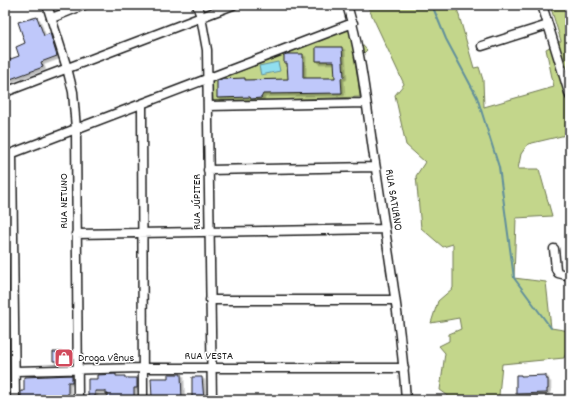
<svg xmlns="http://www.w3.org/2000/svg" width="575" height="405" font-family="Dekko,sans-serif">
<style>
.green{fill:#c3d68b;stroke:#707954}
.water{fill:#90deef;stroke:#62909b}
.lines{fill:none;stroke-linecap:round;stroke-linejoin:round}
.stream{stroke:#62909b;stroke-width:2}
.building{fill:#bfc8fa;stroke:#1c1c1c;filter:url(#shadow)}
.minor-casing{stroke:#1c1c1c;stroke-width:11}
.minor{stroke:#fff;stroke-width:8}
.labels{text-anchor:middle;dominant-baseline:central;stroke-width:3;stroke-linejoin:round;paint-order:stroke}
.street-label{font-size:12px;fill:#1c1c1c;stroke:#fff}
.poi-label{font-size:12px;fill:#1c1c1c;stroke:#fff;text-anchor:start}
</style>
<defs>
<filter id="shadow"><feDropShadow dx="2.5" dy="2.5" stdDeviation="0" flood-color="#0004"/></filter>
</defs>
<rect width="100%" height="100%" fill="#fff"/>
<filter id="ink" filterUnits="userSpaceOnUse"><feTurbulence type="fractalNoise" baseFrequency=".025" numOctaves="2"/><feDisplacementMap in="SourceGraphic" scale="8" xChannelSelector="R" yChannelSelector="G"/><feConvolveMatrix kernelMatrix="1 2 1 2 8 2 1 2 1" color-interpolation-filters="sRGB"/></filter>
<g filter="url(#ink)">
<!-- green -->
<path class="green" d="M367 5H456L474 68 479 67 483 80 484 107 554 87 546 49 561 41 550 5H570V134L528 144 521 154 518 169H539L552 216 516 218 514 278 546 282 551 328 570 331V344L564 358 502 364 499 395 502 400H454L440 390 445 353 439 346 449 341V334L461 329 459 318 431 323 438 301 453 288V244L443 247 421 228 416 176 425 162 406 145 395 95 404 84Z
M347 28 348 30 352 28 353 35 367 50 356 61 360 97 213 102 212 82 293 51V49L311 36 318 41 345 31Z"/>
<!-- water -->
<path class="water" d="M278 62 280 71 261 75 259 66Z"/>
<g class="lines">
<!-- stream -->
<path class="stream" d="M432 5 446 39 477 97 499 167 514 278 551 328"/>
</g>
<!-- building -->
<path class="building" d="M37 17 44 36 50 33 57 56 41 62 43 67 5 81V61L19 56 16 47 25 43 18 22Z
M316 47H342L344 77 341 78 342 93 263 94 261 98 251 99 250 97 217 98V81L221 79 245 78V80L288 79 287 63H284V55L286 54H303V78H335L334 61H316Z
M53 352H67V361H53Z
M116 374V376H125V378H137V388H134V400H108V394H106V391H95V398H88V379H97V375Z
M168 374H181L182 399 152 398 151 378H168Z
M72 375V382H68V397H46V400H21V391H24V377Z
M516 375H521V376L546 375V379H548V389H547V393L516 394Z
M192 377H202L204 400H192Z"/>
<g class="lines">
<defs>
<path id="minor" d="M47 5 67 68 73 92 76 129 78 400
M197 5 201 17 207 50 212 400
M347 5C363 58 367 114 376 169 387 246 401 323 406 400
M542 5 570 96
M52 18 84 5
M482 46 548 25
M5 92 233 5
M142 104 143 400
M208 106 366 103
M12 154 15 400
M5 156 353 23
M208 170 375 167
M76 234 385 229
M554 249 556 269 558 273 566 275 570 274
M210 300H395
M15 371 142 368H404"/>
</defs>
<!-- minor casing -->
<use href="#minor" class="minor-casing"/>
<!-- minor -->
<use href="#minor" class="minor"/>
</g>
</g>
<!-- icons -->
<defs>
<symbol id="shop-square" viewBox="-11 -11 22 22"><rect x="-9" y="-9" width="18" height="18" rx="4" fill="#d1495b" stroke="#fff"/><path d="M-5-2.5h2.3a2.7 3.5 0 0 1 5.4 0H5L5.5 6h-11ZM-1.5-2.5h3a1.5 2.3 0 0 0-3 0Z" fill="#fff"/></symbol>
</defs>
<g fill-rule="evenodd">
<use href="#shop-square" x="53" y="347" width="22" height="22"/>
</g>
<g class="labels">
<!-- street labels -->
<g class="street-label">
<text transform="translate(393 200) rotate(81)">RUA SATURNO</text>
<text transform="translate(64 201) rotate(-90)">RUA NETUNO</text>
<text transform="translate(197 202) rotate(-90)">RUA JÚPITER</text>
<text x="209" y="356">RUA VESTA</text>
</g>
<!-- poi labels -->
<g class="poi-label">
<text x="78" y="358">Droga Vênus</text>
</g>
</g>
<!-- margin -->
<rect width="575" height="405" fill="none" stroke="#fff" stroke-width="20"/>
<rect x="10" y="10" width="555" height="385" fill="none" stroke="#1c1c1c" stroke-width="1.5" filter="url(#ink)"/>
</svg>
